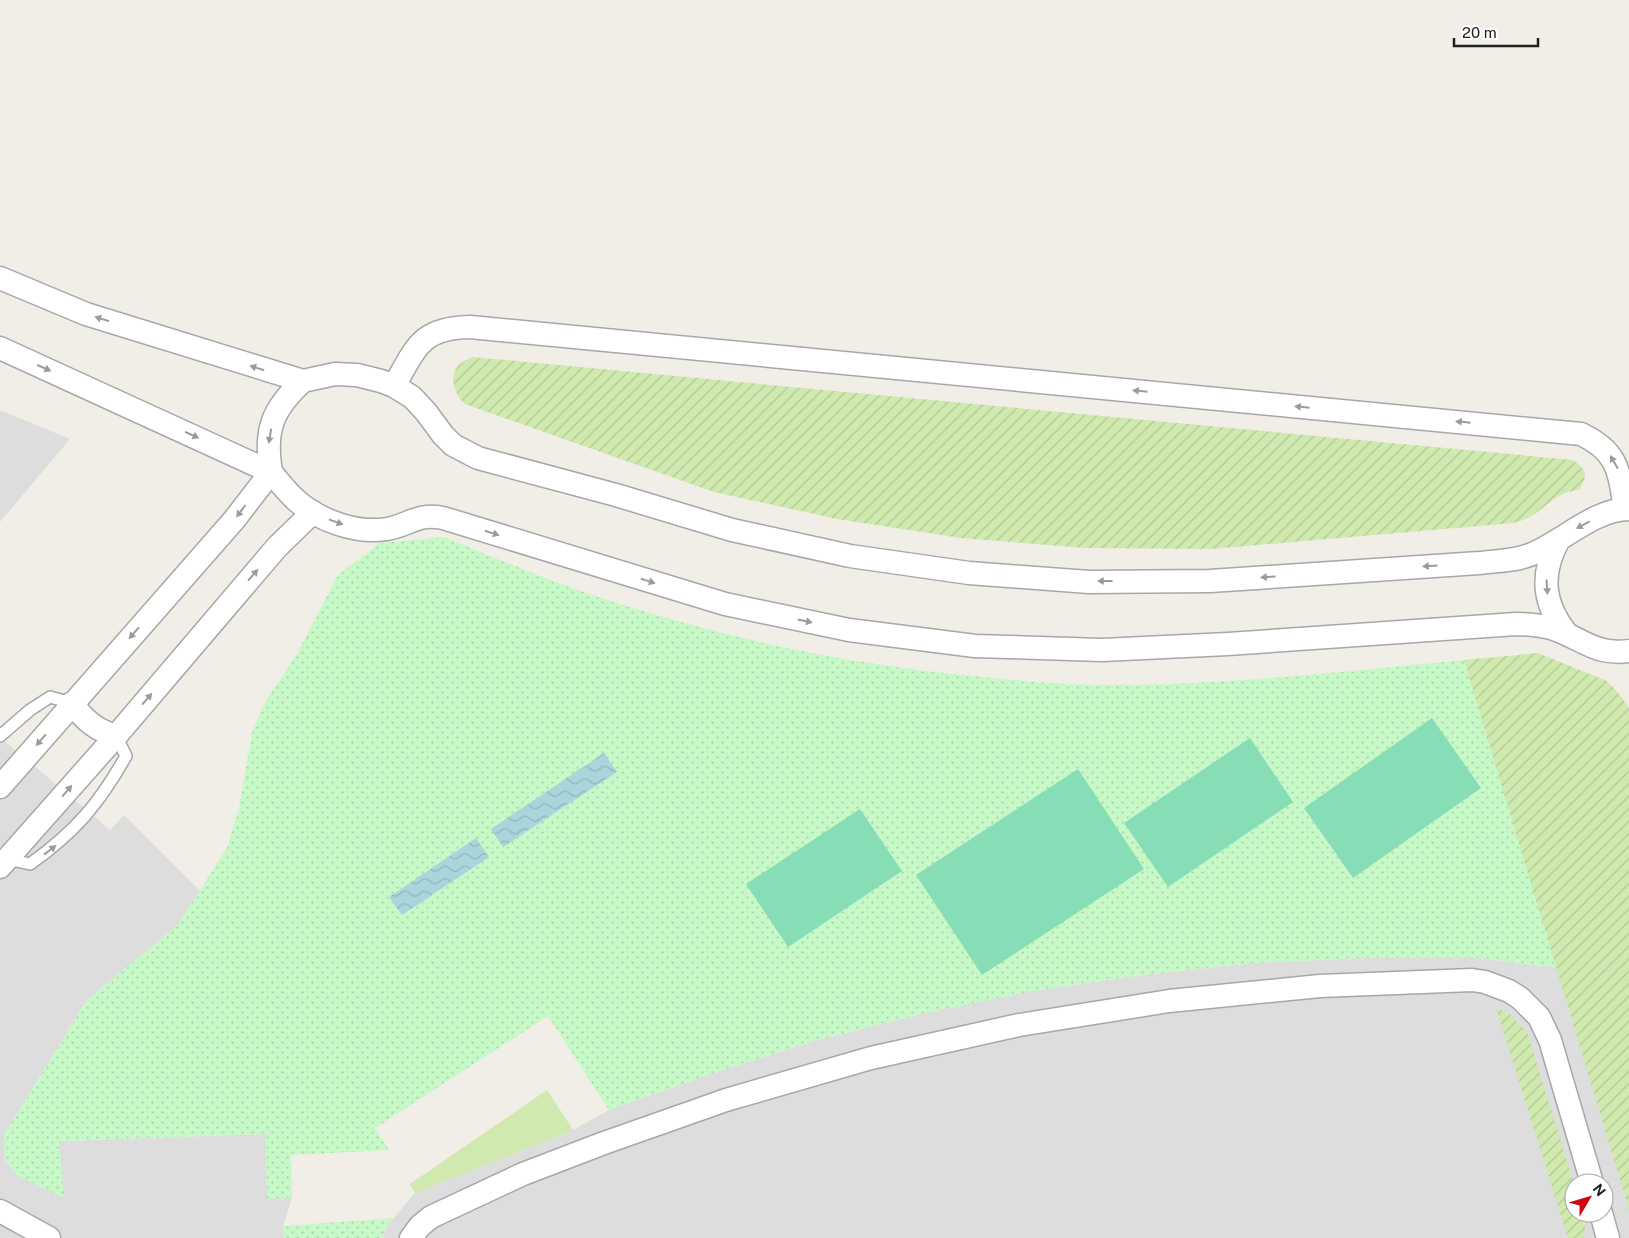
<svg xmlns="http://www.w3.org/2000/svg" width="1629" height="1238" font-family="'Public Sans',sans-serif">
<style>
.residential{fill:#dedddd;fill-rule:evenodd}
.grass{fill:#cfe9ae}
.park{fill:url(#park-dots)}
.garden{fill:url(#garden-furrows)}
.pitch{fill:#87deb6}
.water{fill:url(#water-waves)}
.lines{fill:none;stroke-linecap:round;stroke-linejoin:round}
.lane-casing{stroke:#a7a7a7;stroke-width:14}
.street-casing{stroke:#a7a7a7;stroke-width:25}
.lane{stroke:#fff;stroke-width:11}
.street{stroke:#fff;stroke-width:22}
.oneway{fill:#9b9b9b}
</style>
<defs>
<pattern id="park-dots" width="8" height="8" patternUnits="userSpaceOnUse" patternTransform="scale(1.25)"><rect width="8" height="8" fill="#c6f9c7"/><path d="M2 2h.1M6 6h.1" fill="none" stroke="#aad5ab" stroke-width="1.8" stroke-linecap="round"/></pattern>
<pattern id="garden-furrows" width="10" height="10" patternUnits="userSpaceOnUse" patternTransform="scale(1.25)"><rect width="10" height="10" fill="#cfe9ae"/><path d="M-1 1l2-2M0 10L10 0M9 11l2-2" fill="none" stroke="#b1c895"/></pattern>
<pattern id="water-waves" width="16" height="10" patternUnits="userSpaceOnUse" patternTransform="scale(1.25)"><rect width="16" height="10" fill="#a9d5dd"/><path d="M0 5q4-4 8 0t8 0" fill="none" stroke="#91b7bd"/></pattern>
</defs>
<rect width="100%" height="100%" fill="#f1ede7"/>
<!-- residential -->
<path class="residential" d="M0 410 70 439 0 522Z
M0 737 110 830 124 815 200 891 177 926 87 1000 4 1135 63 1197 58 1141 266 1134 267 1198H292L283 1226 284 1238H0Z
M1472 957 1558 968 1629 1210V1238H382L388 1225 415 1193 573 1130 609 1110 713 1073 818 1040 925 1013 1033 991 1142 975 1252 963 1362 958ZM1574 1183H1604V1213H1574Z"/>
<!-- grass -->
<path class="grass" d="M547 1090 573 1130 415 1193 410 1184Z"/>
<!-- park -->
<path class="park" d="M444 537C505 562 566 588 630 607 742 642 856 665 973 676 1020 681 1067 685 1114 685 1231 685 1347 671 1464 660L1558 968 1472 957 1362 958 1252 963 1142 975 1033 991 925 1013 818 1040 713 1073 609 1110 548 1016 375 1128 389 1150 291 1155 292 1198 267 1199 266 1134 59 1141 64 1198 17 1175 5 1160 4 1135 87 1000 177 926 227 848 239 808 252 733 264 704 297 654 338 575 380 543Z
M394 1218 388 1225 382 1238H284L283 1226Z"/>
<!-- garden -->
<path class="garden" d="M472 357 1573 460C1586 469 1588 475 1580 489 1574 491 1566 492 1561 495 1541 506 1538 517 1513 523L1212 549 1086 548 961 538 837 519 714 492 465 404C454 394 447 375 461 363 464 361 469 359 472 357Z
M1538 653 1607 681 1620 695 1629 708V1210L1464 660Z
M1496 1008 1511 1015 1527 1032 1574 1184V1213H1583L1585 1224 1584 1238H1568Z"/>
<!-- pitch -->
<path class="pitch" d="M1432 718 1481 788 1353 878 1304 808Z
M1250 738 1293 802 1168 887 1124 823Z
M1078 769 1144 869 982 975 916 875Z
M860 809 902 871 788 947 746 884Z"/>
<!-- water -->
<path class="water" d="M604 753 617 772 503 847 491 829Z
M476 838 489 857 402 915 389 897Z"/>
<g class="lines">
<defs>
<path id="lane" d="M0 736 30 710 50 697 72 703
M7 859 30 864C75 832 99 804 126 756L116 736"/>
<path id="street" d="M0 278 86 314 303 381 335 374 357 375 381 381 394 386 412 397 426 412 443 435 453 445 478 458 616 495 732 530 850 556 969 573 1089 582 1210 581 1479 563C1497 561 1516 561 1532 554 1563 541 1595 509 1629 509
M0 348 271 472C279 482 287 492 297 501 320 521 357 534 387 529 410 525 417 513 443 518L725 604 849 630 975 646 1102 650 1228 644 1516 624C1528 624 1540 625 1551 628 1580 637 1595 656 1629 651
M394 386C416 348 420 328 470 327L1581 434C1619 452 1619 472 1625 509
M1558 541C1540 575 1543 604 1567 634
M72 703C84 720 96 730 116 736
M0 787 234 520 271 472C264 431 272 409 303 381
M0 867 116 736 277 547 313 512
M0 1211 49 1238
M1601 1213 1608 1238
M411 1238 420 1226 431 1217 523 1174 604 1143 726 1100 871 1058 1019 1025 1169 1001 1320 986 1472 980 1485 982 1509 991 1520 998 1539 1017 1550 1040 1592 1183"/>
</defs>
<!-- lane casing -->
<use href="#lane" class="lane-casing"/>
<!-- street casing -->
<use href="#street" class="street-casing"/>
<!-- lane -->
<use href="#lane" class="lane"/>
<!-- street -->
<use href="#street" class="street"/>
</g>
<!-- one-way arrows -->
<defs><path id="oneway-solid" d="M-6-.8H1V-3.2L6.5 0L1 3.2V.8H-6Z" transform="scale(1.25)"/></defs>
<g class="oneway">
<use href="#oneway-solid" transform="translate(102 319) rotate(-162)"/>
<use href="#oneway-solid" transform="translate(44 368) rotate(24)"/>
<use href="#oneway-solid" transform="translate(257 368) rotate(-163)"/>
<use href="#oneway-solid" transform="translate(1140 391) rotate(-174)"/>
<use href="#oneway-solid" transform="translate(1302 407) rotate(-174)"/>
<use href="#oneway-solid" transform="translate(1463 422) rotate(-174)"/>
<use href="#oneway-solid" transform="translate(192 435) rotate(24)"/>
<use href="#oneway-solid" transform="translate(270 436) rotate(99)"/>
<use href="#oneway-solid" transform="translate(1614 462) rotate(-120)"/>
<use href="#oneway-solid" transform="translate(241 511) rotate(127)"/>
<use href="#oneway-solid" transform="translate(336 522) rotate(20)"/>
<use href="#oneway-solid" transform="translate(1583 525) rotate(152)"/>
<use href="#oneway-solid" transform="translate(492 533) rotate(17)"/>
<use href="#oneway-solid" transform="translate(1430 566) rotate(176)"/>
<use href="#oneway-solid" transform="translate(253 575) rotate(-49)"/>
<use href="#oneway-solid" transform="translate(1268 577) rotate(176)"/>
<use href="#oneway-solid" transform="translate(648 581) rotate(17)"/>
<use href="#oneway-solid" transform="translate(1105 581) rotate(180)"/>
<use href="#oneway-solid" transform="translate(1547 587) rotate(86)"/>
<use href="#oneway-solid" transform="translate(805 621) rotate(12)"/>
<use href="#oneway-solid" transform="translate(134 633) rotate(131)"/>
<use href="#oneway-solid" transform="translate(147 699) rotate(-49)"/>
<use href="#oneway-solid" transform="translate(41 740) rotate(131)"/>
<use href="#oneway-solid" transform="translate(67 791) rotate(-49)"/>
<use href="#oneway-solid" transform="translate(50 850) rotate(-38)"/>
</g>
<!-- north arrow -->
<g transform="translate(1589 1198) rotate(52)"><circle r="24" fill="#ffffff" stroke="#a6a6a6"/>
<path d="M0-4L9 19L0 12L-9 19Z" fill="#cd0411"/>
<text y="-8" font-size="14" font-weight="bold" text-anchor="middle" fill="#202020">N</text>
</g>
<!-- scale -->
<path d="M1454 38v8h84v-8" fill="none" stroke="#202020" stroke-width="2.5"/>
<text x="1462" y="38" font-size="15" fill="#202020" stroke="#ffffff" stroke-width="4" paint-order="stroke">20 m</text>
</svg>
